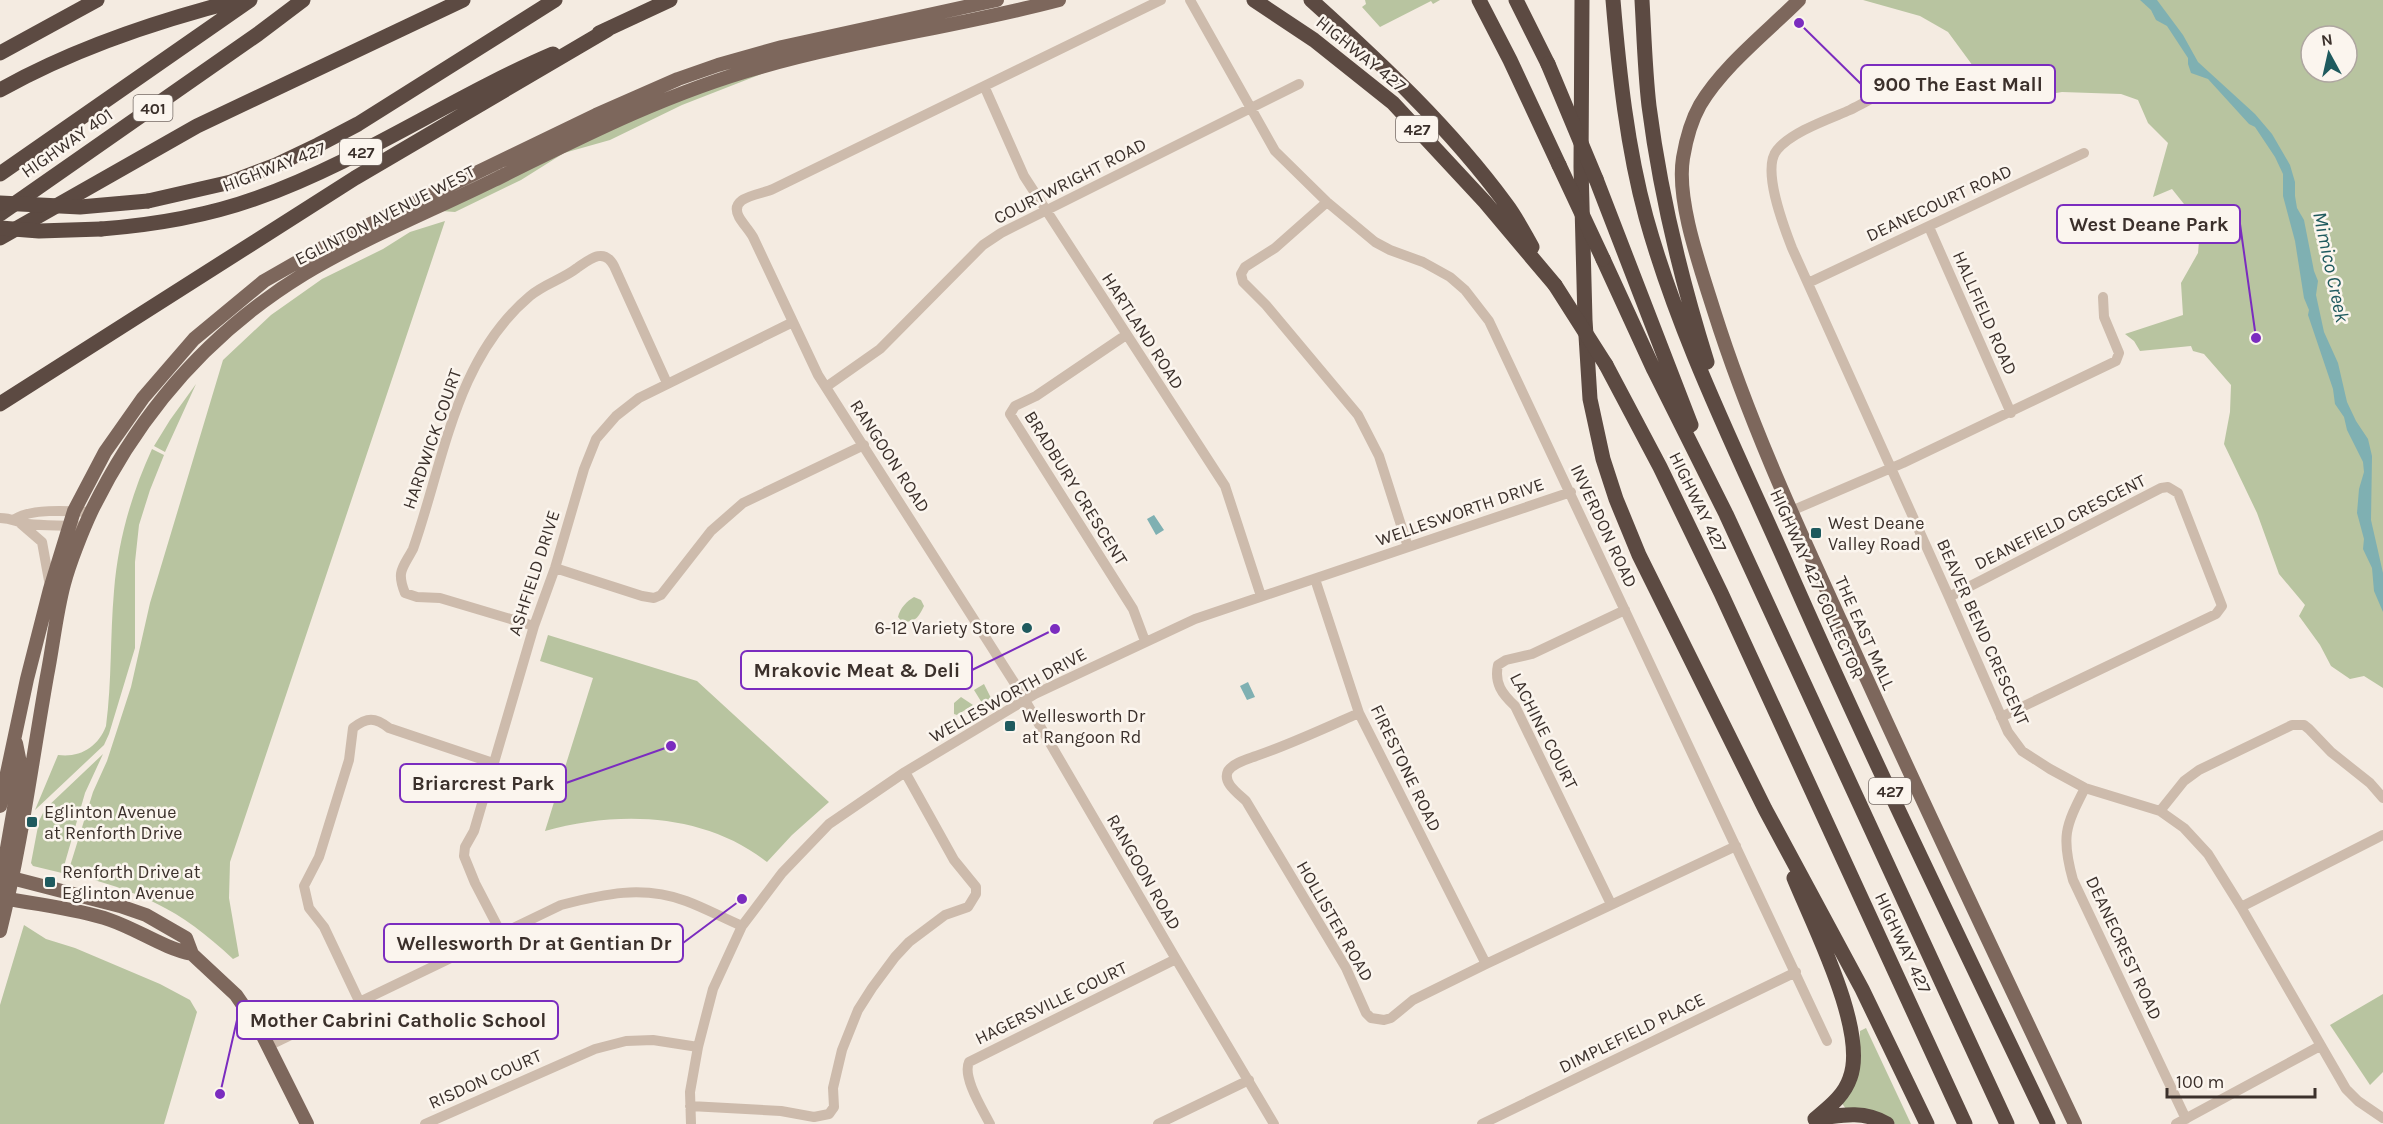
<svg xmlns="http://www.w3.org/2000/svg" width="2383" height="1124" font-family="Karla,sans-serif">
<style>
.green{fill:#b8c4a0;fill-rule:evenodd}
.water{fill:#7fb0b2}
.lines{fill:none;stroke-linecap:round;stroke-linejoin:round}
.minor{stroke:#cdbbac;stroke-width:10}
.major{stroke:#7d675c;stroke-width:14}
.highway{stroke:#5c4a42;stroke-width:15}
.highway-bridge{stroke:#5c4a42;stroke-width:15}
.poi-dot{fill:#1f5a5e;stroke:#fbf5ee;stroke-width:2}
.labels{text-anchor:middle;dominant-baseline:central;stroke-width:5;stroke-linejoin:round;paint-order:stroke}
.shield{fill:#fbf5ee;stroke:#756b66;stroke-width:1.5}
.shield-label{font-size:16px;font-weight:bold;fill:#3b302b}
.street-label{font-size:18px;fill:#3b302b;stroke:#fbf5ee}
.poi-label{font-size:18px;fill:#3b302b;stroke:#fbf5ee;text-anchor:start}
.water-label{font-size:20px;font-style:italic;fill:#1f5a5e;stroke:#fbf5ee}
.leader{fill:none;stroke:#7b2cbf;stroke-width:2}
.callout-dot{fill:#7b2cbf;stroke:#fbf5ee;stroke-width:2}
.callout{fill:#fbf5ee;stroke:#7b2cbf;stroke-width:2}
.callout-label{font-size:20px;text-anchor:middle;font-weight:bold;fill:#3b302b}
</style>
<rect width="100%" height="100%" fill="#f4ebe1"/>
<!-- green -->
<path class="green" d="M1365 0H1440L1433 4 1431 1 1380 27 1362 7 1366 4Z
M1863 0H2383V688L2364 676 2350 679 2331 666 2320 645 2299 616 2305 605 2279 574 2257 513 2224 444 2230 412 2231 385 2204 354 2193 351 2191 346 2140 351 2134 341 2125 334 2183 315 2181 283 2198 253 2200 230 2196 219 2172 189 2153 197 2168 143 2148 123 2138 100 2121 94 2062 92 2038 96 1985 74 1977 66H1973L1948 32 1920 16ZM2311 36H2347V72H2311Z
M782 66 682 105 610 140 564 153 521 180 455 212 441 211 534 165 686 96Z
M445 221 230 862 229 898 239 956 233 959C179 908 139 891 68 873L70 866 93 792 107 761 131 687 150 603 223 360 271 315 322 279 383 249 410 232Z
M196 384 165 452 154 446 170 420Z
M152 449 164 455 150 490 139 525 135 562V648L109 734 104 745 35 810 58 755C80 758 98 747 106 726 112 681 110 636 114 591 118 541 131 495 152 449Z
M914 597 921 600 924 606C918 618 916 622 902 622L898 617C900 608 907 601 914 597Z
M548 635 697 681 829 802 792 835 767 862C705 813 619 810 545 831L593 678 540 661Z
M984 684 991 698 982 703 974 690Z
M961 697 973 705 957 715 954 714V703Z
M103 754 85 793 62 873 33 866 31 863 39 821 45 809Z
M24 925 46 939 75 948 160 984 190 1000 197 1012 164 1124H0V1005Z
M2383 994V1072L2370 1085 2330 1025Z
M1866 1028 1911 1124H1895L1875 1111 1846 1109 1841 1102 1860 1058V1031Z"/>
<!-- water -->
<path class="water" d="M2140 0H2157L2183 35 2198 62 2255 114 2272 134 2290 165 2295 182V196L2297 208 2304 220 2314 271 2318 281 2316 295 2324 332 2338 363 2347 402 2356 421 2368 439 2372 456 2371 520 2383 573V612L2374 591 2372 568 2363 549 2364 539 2357 513 2359 489 2364 472 2363 462 2347 430 2344 417 2335 404 2333 389 2308 315 2309 310 2304 298 2295 241 2283 196V174L2275 157 2255 127 2249 124 2208 79 2191 73 2188 64V58L2167 26 2156 20 2151 10Z
M1154 515 1164 530 1156 535 1147 519Z
M1248 682 1255 697 1247 700 1240 686Z"/>
<g class="lines">
<!-- minor -->
<path class="minor" d="M1161 0 773 189C761 195 728 196 739 217 743 224 749 230 753 237L818 375 1019 690 1176 959 1274 1124
M1190 0 1275 151 1327 202 1375 242 1390 250 1423 262 1450 277 1465 290 1489 321 1827 1041
M1887 84C1878 98 1864 102 1850 110 1829 119 1791 132 1777 150 1761 169 1784 227 1792 248L1949 597 2008 732 2022 751 2050 769 2085 788 2160 811 2184 828 2208 854 2241 907 2346 1089 2358 1101 2383 1118
M985 88 1024 176 1225 486 1261 596
M1327 202 1275 248 1245 267 1241 274 1243 282 1266 305 1358 415 1379 456 1408 547
M1929 227 2011 413
M1808 283 2084 153
M1126 335 1036 396 1015 406 1010 414 1121 590 1133 609 1145 641
M826 387 880 349 983 245 1001 233 1299 84
M1791 511 1903 463 2116 361 2119 353 2104 317 2103 297
M0 518C13 518 17 523 28 524 46 526 67 525 86 527
M15 519C32 508 71 511 91 512
M20 523 42 542 50 586
M555 568 642 596 654 598 661 595 711 531 743 503 864 445
M1315 579 1359 713 1486 964
M1949 597 2161 488 2168 487 2178 493 2222 606 2216 614 2001 717
M534 626 440 598 417 597 405 593C396 571 403 568 413 549 444 461 455 359 530 296 544 284 563 279 577 268 590 259 604 247 614 266L667 383
M1359 713C1325 728 1291 744 1256 756 1248 759 1233 763 1228 771 1222 783 1239 794 1246 801L1346 968 1366 1013 1371 1018 1384 1020 1391 1018 1413 1000 1486 964 1736 846
M2085 788C2065 827 2061 837 2073 880L2186 1119
M2160 811 2184 781 2199 770 2292 725H2304L2309 729 2331 752 2370 783 2383 798
M1611 904 1515 706C1502 694 1494 683 1498 665L1506 660 1532 654 1625 610
M2241 907 2383 835
M501 933 475 883 464 856 465 847 474 831 534 626 555 568 584 469 596 439 616 416 639 398 793 322
M360 1003 324 927 309 908 304 886 319 857 349 760 353 728C367 717 375 717 389 728L493 763
M268 1046 561 905C604 894 642 885 686 901 705 908 723 918 742 926
M690 1106 781 1111 814 1117 829 1114 834 1107 833 1088 842 1050 858 1010 872 988 895 957 909 942 945 915 968 907 976 894V887L954 860 905 772
M425 1124 595 1049 626 1041 653 1040 698 1047
M691 1124 690 1092 698 1047 713 989 742 926 782 873 829 824 905 772 1035 694 1195 619 1571 492
M990 1124C983 1110 962 1077 969 1062L1176 959
M1158 1124 1249 1080
M1482 1124 1796 972
M2176 1124 2320 1046"/>
<!-- major -->
<path class="major" d="M1799 0C1767 32 1723 66 1700 105 1691 121 1686 140 1683 158 1676 201 1701 269 1714 311 1748 419 1795 521 1842 624 1917 792 1997 958 2075 1124
M0 806 27 679 50 589 74 511 105 452 143 398 194 339 264 281 327 245 596 115 678 79 718 65 782 47 997 0
M0 875 120 906 146 915 186 938 192 954 236 995 260 1030 307 1124
M0 888 21 768 16 743
M0 897C37 905 75 908 110 920 139 930 163 948 192 954
M0 931C21 847 32 761 47 676 53 646 56 614 64 584 69 564 83 529 92 510 140 412 211 331 304 274 364 238 431 211 494 180 581 137 667 93 761 67 859 39 961 26 1059 0"/>
<!-- highway -->
<path class="highway" d="M1254 0 1314 40 1393 103 1485 202 1555 285
M1311 0C1381 63 1450 128 1506 204 1516 217 1524 233 1532 247
M1479 0 1510 60 1559 165
M1516 0 1548 64
M1582 0 1581 167 1585 320 1590 399 1603 459 1616 499 1639 555 1765 809 1862 989 1927 1124
M1613 0C1619 72 1627 147 1646 217 1679 336 1735 448 1785 561 1868 751 1959 937 2048 1124
M1642 0C1644 35 1645 71 1649 106 1660 192 1681 279 1707 362
M599 33 670 0
M0 53 97 0
M0 90C75 48 156 21 239 0
M0 174 250 0
M1596 179 1691 425
M148 201 231 182 276 165 318 145 358 124 555 0
M0 214 258 34 303 0
M101 229C153 225 207 216 257 198 361 161 452 97 553 54
M0 238 197 126 463 0
M1603 259 1654 370 1726 514 2007 1124
M1606 365 1660 467 1721 593 1965 1124
M0 404 355 178 607 30
M1794 878C1813 925 1868 1031 1850 1078 1844 1096 1829 1107 1815 1119
M1815 1119C1841 1115 1864 1110 1887 1124"/>
<!-- highway-bridge -->
<path class="highway-bridge" d="M1548 64 1596 179
M1559 165 1603 259
M0 203 80 207 148 201
M0 228 39 231 101 229
M1555 285 1606 365"/>
</g>
<!-- markers -->
<g class="poi-dot">
<rect x="1810" y="527" width="12" height="12" rx="3"/>
<circle cx="1027" cy="628" r="6"/>
<rect x="1004" y="720" width="12" height="12" rx="3"/>
<rect x="26" y="816" width="12" height="12" rx="3"/>
<rect x="44" y="876" width="12" height="12" rx="3"/>
</g>
<g class="labels">
<!-- shield labels -->
<g class="shield">
<rect x="133.5" y="95" width="39" height="26" rx="4.5"/>
<rect x="1396" y="116" width="42" height="26" rx="4.5"/>
<rect x="340" y="139" width="42" height="26" rx="4.5"/>
<rect x="1869" y="778" width="42" height="26" rx="4.5"/>
</g>
<g class="shield-label">
<text x="153" y="108">401</text>
<text x="1417" y="129">427</text>
<text x="361" y="152">427</text>
<text x="1890" y="791">427</text>
</g>
<!-- street labels -->
<g class="street-label">
<text transform="translate(1361 54) rotate(39)">HIGHWAY 427</text>
<text transform="translate(67 143) rotate(-35)">HIGHWAY 401</text>
<text transform="translate(274 167) rotate(-21)">HIGHWAY 427</text>
<text transform="translate(1070 181) rotate(-27)">COURTWRIGHT ROAD</text>
<text transform="translate(1939 203) rotate(-25)">DEANECOURT ROAD</text>
<text transform="translate(385 215) rotate(-27)">EGLINTON AVENUE WEST</text>
<text transform="translate(1985 313) rotate(66)">HALLFIELD ROAD</text>
<text transform="translate(1143 331) rotate(57)">HARTLAND ROAD</text>
<text transform="translate(432 439) rotate(-71)">HARDWICK COURT</text>
<text transform="translate(890 456) rotate(57)">RANGOON ROAD</text>
<text transform="translate(1076 488) rotate(58)">BRADBURY CRESCENT</text>
<text transform="translate(1698 502) rotate(64)">HIGHWAY 427</text>
<text transform="translate(1460 512) rotate(-19)">WELLESWORTH DRIVE</text>
<text transform="translate(2060 522) rotate(-27)">DEANEFIELD CRESCENT</text>
<text transform="translate(1604 526) rotate(65)">INVERDON ROAD</text>
<text transform="translate(534 573) rotate(-72)">ASHFIELD DRIVE</text>
<text transform="translate(1817 584) rotate(66)">HIGHWAY 427 COLLECTOR</text>
<text transform="translate(1983 632) rotate(66)">BEAVER BEND CRESCENT</text>
<text transform="translate(1865 633) rotate(66)">THE EAST MALL</text>
<text transform="translate(1008 695) rotate(-29)">WELLESWORTH DRIVE</text>
<text transform="translate(1544 731) rotate(63)">LACHINE COURT</text>
<text transform="translate(1406 768) rotate(64)">FIRESTONE ROAD</text>
<text transform="translate(1144 872) rotate(60)">RANGOON ROAD</text>
<text transform="translate(1335 921) rotate(60)">HOLLISTER ROAD</text>
<text transform="translate(1903 943) rotate(65)">HIGHWAY 427</text>
<text transform="translate(2124 948) rotate(65)">DEANECREST ROAD</text>
<text transform="translate(1051 1003) rotate(-26)">HAGERSVILLE COURT</text>
<text transform="translate(1632 1033) rotate(-26)">DIMPLEFIELD PLACE</text>
<text transform="translate(485 1079) rotate(-24)">RISDON COURT</text>
</g>
<!-- poi labels -->
<g class="poi-label">
<text x="1828" y="523">West Deane<tspan x="1828" dy="21">Valley Road</tspan></text>
<text x="1015" y="628" text-anchor="end">6-12 Variety Store</text>
<text x="1022" y="716">Wellesworth Dr<tspan x="1022" dy="21">at Rangoon Rd</tspan></text>
<text x="44" y="812">Eglinton Avenue<tspan x="44" dy="21">at Renforth Drive</tspan></text>
<text x="62" y="872">Renforth Drive at<tspan x="62" dy="21">Eglinton Avenue</tspan></text>
</g>
<!-- water labels -->
<g class="water-label">
<text transform="translate(2331 267) rotate(78)">Mimico Creek</text>
</g>
</g>
<!-- callouts -->
<path class="leader" d="M1799 23L1861 84M2256 338L2240 224M1055 629L972 670M671 746L566 783M742 899L683 943M220 1094L237 1020"/>
<g class="callout-dot">
<circle cx="1799" cy="23" r="6"/>
<circle cx="2256" cy="338" r="6"/>
<circle cx="1055" cy="629" r="6"/>
<circle cx="671" cy="746" r="6"/>
<circle cx="742" cy="899" r="6"/>
<circle cx="220" cy="1094" r="6"/>
</g>
<g class="callout">
<rect x="1861" y="65" width="194" height="38" rx="6"/>
<rect x="2057" y="205" width="183" height="38" rx="6"/>
<rect x="741" y="651" width="231" height="38" rx="6"/>
<rect x="400" y="764" width="166" height="38" rx="6"/>
<rect x="384" y="924" width="299" height="38" rx="6"/>
<rect x="237" y="1001" width="321" height="38" rx="6"/>
</g>
<g class="callout-label">
<text x="1958" y="91">900 The East Mall</text>
<text x="2149" y="231">West Deane Park</text>
<text x="857" y="677">Mrakovic Meat &amp; Deli</text>
<text x="483" y="790">Briarcrest Park</text>
<text x="534" y="950">Wellesworth Dr at Gentian Dr</text>
<text x="398" y="1027">Mother Cabrini Catholic School</text>
</g>
<!-- north arrow -->
<g transform="translate(2329 54) rotate(352)"><circle r="28" fill="#fbf5ee" stroke="#aea6a0" stroke-width="1.5"/>
<path d="M0-4.5L10 22L0 15L-10 22Z" fill="#1f5a5e"/>
<text y="-9" font-size="16" font-weight="bold" text-anchor="middle" fill="#3b302b">N</text>
</g>
<!-- scale -->
<path d="M2167 1088v9h148v-9" fill="none" stroke="#3b302b" stroke-width="3"/>
<text x="2176" y="1088" font-size="18" fill="#3b302b" stroke="#fbf5ee" stroke-width="4.5" paint-order="stroke">100 m</text>
</svg>
